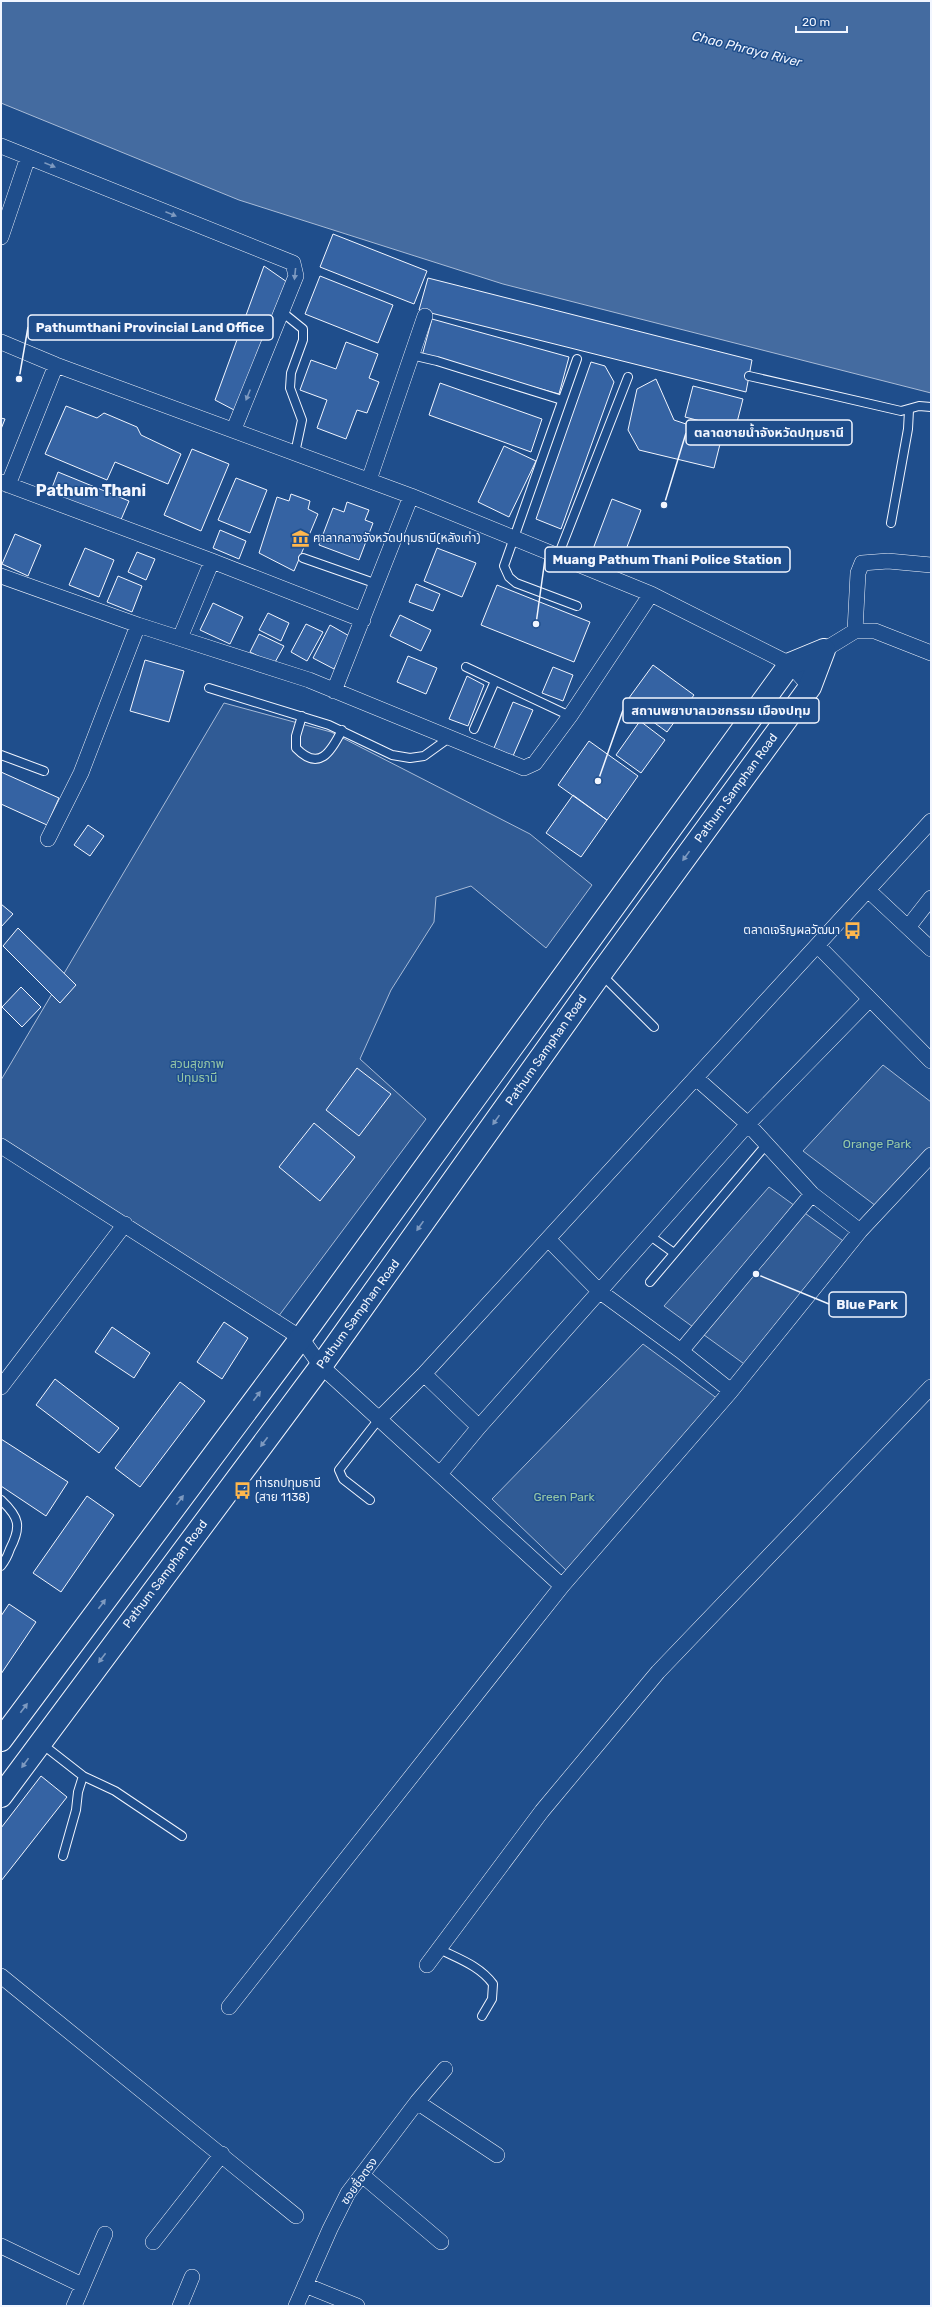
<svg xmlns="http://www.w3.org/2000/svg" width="932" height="2307" font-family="Rubik,'Noto Sans Thai',sans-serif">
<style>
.built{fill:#305b95;stroke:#a8bbd7}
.water{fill:#446ba0;stroke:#a8bbd7}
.building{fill:#3563a3;stroke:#f2f6ff}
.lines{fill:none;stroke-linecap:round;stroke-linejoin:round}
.lane-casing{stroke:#f2f6ff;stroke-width:10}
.street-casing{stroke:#f2f6ff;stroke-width:16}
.secondary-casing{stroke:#f2f6ff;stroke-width:24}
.lane{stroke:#1f4e8c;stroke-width:8}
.street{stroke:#1f4e8c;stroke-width:15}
.secondary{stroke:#1f4e8c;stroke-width:22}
.oneway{fill:#7e9ac0}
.labels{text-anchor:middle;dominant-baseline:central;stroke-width:3;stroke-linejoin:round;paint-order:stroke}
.poi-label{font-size:12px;fill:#f2f6ff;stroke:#1f4e8c;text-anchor:start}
.street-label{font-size:12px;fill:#f2f6ff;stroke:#1f4e8c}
.park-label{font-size:12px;fill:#97c8a6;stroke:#1f4e8c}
.water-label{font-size:13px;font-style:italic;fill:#f2f6ff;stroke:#1f4e8c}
.district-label{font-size:16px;font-weight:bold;fill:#f2f6ff;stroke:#1f4e8c}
.leader{fill:none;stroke:#f2f6ff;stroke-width:1.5}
.callout-dot{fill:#f2f6ff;stroke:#1f4e8c;stroke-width:1.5}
.callout{fill:#1f4e8c;stroke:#f2f6ff;stroke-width:1.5}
.callout-label{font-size:13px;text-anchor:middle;font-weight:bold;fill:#f2f6ff}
</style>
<rect width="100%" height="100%" fill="#1f4e8c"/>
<!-- built -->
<path class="built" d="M224 703 331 732 530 834 592 885 546 948 471 886 436 897 434 922 391 990 360 1059 426 1119 278 1317 1 1141V1080Z
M883 1065 931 1102V1155L884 1212 803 1151Z
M769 1187 846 1243 747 1366 664 1306Z
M643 1344 722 1402 566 1570 492 1499Z"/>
<!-- water -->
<path class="water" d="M1 1H931V393L503 284 239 200 1 103Z"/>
<!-- building -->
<path class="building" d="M333 234 427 271 414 304 320 267Z
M264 266 287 282 236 411 215 400Z
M320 276 393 305 378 343 305 314Z
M428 278 752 360 746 392 419 310Z
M432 319 569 357 559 394 422 356Z
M346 342 378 354 369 378 379 382 367 413 357 410 346 439 317 428 327 400 300 390 311 360 336 369Z
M591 362 605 366 614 382 561 529 536 519Z
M656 379 674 420 722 436 714 468 639 450 628 430 637 389Z
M440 383 542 419 531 452 429 415Z
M693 386 743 399 735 430 685 417Z
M66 406 97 418 104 413 137 427 141 435 181 454 168 484 115 462 107 480 45 454Z
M1 418 5 419 1 429Z
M504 446 536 461 509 517 478 502Z
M192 449 229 464 201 531 164 515Z
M58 472 129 501 120 522 50 493Z
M236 478 267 490 250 533 218 520Z
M291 494 310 501 308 509 318 514 294 571 259 553 277 497 289 501Z
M612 499 641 510 622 560 593 549Z
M347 502 369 510 365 520 373 523 359 560 319 545 333 508 344 512Z
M220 530 246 541 239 559 213 548Z
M15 534 41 545 28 576 2 564Z
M85 548 114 560 99 597 69 585Z
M437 548 476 563 462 597 424 581Z
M137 552 155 559 146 580 128 572Z
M118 576 142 586 132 612 107 602Z
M416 584 440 594 433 611 409 602Z
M497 585 590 622 574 662 481 625Z
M213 603 243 617 230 644 200 630Z
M268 613 289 623 281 641 259 630Z
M400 615 431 630 421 651 390 636Z
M306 624 323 632 307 661 291 652Z
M330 625 351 637 334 669 313 658Z
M259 634 284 646 274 664 250 652Z
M408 656 437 668 426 694 397 682Z
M145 660 184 671 169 722 130 711Z
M653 665 694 695 667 732 626 702Z
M553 667 573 675 563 701 542 693Z
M467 676 484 685 468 726 449 719Z
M513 702 533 710 513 756 494 748Z
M640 721 665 740 641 773 616 755Z
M589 741 638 776 607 820 558 785Z
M1 772 59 798 47 825 1 804Z
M573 795 607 820 581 857 546 833Z
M88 825 104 836 90 856 74 845Z
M1 904 13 914 1 927Z
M18 928 76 985 60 1003 3 946Z
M21 987 41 1007 22 1027 2 1007Z
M357 1068 391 1094 359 1136 326 1110Z
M314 1123 355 1157 320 1201 279 1167Z
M224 1322 248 1338 222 1379 197 1362Z
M112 1327 150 1353 134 1378 95 1352Z
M55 1379 119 1428 99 1453 36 1405Z
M180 1382 205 1401 140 1487 115 1468Z
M1 1439 68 1482 46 1516 1 1486Z
M87 1496 114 1515 61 1592 33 1573Z
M9 1604 36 1622 1 1674V1616Z
M41 1776 67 1797 1 1881V1828Z"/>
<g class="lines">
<defs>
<path id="lane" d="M282 312 303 329V340L291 373 290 388 302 420 295 453
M411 355 437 361 562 400
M577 359 504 566 509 577 516 583 577 606
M749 376 901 411 919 406 931 407
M891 523 908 429 909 410
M558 556 628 377
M303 558 377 584
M466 667 570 716
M209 688 329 725 392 755 410 758 424 756 449 738
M302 716 296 736V748C319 772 331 752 342 730
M474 729 495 681
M1 755 44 771
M601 974 654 1027
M649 1235 674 1253
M650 1282 766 1145
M1 1500C19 1517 22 1526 10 1549 8 1555 5 1561 1 1566
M370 1500 343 1479 339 1470 379 1419
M42 1744 83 1776 115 1791 182 1836
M63 1856 76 1810 78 1792 83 1776
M439 1949C459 1959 480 1966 493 1984L492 1999 482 2016"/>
<path id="street" d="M1 146 293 263 296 276 234 429
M1 237 28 157
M1 342 56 365 411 496 651 594 790 664 810 687
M369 480 425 316
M1 482 212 561 363 620
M8 485 56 365
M1 576 138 625 309 680 524 768 535 763 570 716 651 594
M855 631 858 573 862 563 888 561 931 565
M180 638 212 561
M824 650 855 631H875L931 653
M334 691 411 496
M48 839 81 773 138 625
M869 891 931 949
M909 926 931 898
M818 946 931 1061
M1 1146 301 1338 321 1366 562 1586
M860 1231 812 1194 748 1124 870 999
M548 1239 599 1291 681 1351 731 1391
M681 1351 812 1194
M424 1374 479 1427
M1 1387 125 1224
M379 1419 424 1374 931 821
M440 1474 479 1427 748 1124 696 1078
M427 1965 542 1811 658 1672 931 1387
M1 1976 296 2216
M229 2007 562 1586 731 1391 860 1231 931 1155
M417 2102 497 2155
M362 2175 441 2242
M153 2242 222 2154
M1 2246 82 2285
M305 2285 357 2306
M74 2306 105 2234
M180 2306 192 2277
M296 2306 330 2229 348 2193 417 2102 445 2069"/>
<path id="secondary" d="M1 1740 301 1338 790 664 824 650
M1 1796 321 1366 601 973 810 687 824 650"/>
</defs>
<!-- lane casing -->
<use href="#lane" class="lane-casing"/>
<!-- street casing -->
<use href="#street" class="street-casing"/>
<!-- secondary casing -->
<use href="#secondary" class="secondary-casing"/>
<!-- lane -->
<use href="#lane" class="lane"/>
<!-- street -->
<use href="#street" class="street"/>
<!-- secondary -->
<use href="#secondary" class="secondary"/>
</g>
<!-- one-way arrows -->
<defs><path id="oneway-solid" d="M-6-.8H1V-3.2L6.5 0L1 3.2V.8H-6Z"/></defs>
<g class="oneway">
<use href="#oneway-solid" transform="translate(50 165) rotate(22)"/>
<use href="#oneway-solid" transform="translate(171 214) rotate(22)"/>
<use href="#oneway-solid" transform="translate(295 274) rotate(96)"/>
<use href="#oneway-solid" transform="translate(248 395) rotate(112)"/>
<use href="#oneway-solid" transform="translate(686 856) rotate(126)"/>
<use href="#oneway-solid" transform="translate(496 1120) rotate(125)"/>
<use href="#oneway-solid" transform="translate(420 1226) rotate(125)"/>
<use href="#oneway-solid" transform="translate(257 1396) rotate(-53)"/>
<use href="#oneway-solid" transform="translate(264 1442) rotate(127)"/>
<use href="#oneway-solid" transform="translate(180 1500) rotate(-53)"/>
<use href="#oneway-solid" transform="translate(102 1604) rotate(-53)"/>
<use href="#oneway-solid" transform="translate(102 1658) rotate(127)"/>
<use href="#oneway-solid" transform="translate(24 1708) rotate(-53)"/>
<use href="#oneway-solid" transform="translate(25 1763) rotate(126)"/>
</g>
<!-- icons -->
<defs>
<symbol id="museum-bare" viewBox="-9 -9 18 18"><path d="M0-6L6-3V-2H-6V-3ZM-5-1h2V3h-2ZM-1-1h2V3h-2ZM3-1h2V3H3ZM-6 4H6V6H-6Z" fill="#ffb74d" stroke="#1f4e8c" stroke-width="2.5" paint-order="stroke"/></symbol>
<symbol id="bus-bare" viewBox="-9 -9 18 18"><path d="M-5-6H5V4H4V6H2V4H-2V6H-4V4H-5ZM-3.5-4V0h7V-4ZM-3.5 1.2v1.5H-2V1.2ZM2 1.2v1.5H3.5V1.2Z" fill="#ffb74d" stroke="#1f4e8c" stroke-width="2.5" paint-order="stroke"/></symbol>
</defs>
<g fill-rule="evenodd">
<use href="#museum-bare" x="288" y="526" width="25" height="25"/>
<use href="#bus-bare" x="840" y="918" width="25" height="25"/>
<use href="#bus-bare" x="230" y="1478" width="25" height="25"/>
</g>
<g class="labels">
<!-- poi labels -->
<g class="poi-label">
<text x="313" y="538">ศาลากลางจังหวัดปทุมธานี(หลังเก่า)</text>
<text x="840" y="930" text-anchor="end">ตลาดเจริญผลวัฒนา</text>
<text x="255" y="1483">ท่ารถปทุมธานี<tspan x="255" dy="14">(สาย 1138)</tspan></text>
</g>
<!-- street labels -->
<g class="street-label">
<text transform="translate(736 788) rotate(-54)">Pathum Samphan Road</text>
<text transform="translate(546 1050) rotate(-55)">Pathum Samphan Road</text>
<text transform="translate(358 1314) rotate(-54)">Pathum Samphan Road</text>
<text transform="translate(165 1574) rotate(-53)">Pathum Samphan Road</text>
<text transform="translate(359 2181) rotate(-55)">ซอยซื่อตรง</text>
</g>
<!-- park labels -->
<g class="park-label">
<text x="197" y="1064">สวนสุขภาพ<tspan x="197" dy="14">ปทุมธานี</tspan></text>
<text x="877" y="1144">Orange Park</text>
<text x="564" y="1497">Green Park</text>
</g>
<!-- water labels -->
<g class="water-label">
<text transform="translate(747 49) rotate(14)">Chao Phraya River</text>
</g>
<!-- district labels -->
<g class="district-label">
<text x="91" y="490">Pathum Thani</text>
</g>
</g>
<!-- callouts -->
<path class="leader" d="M19 379L28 327M664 505L686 433M536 624L545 559M598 781L623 710M756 1274L829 1304"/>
<g class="callout-dot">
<circle cx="19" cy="379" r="4"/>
<circle cx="664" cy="505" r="4"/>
<circle cx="536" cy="624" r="4"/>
<circle cx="598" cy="781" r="4"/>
<circle cx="756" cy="1274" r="4"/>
</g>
<g class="callout">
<rect x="28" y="315" width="245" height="25" rx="4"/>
<rect x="686" y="420" width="166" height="25" rx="4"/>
<rect x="545" y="547" width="245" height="25" rx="4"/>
<rect x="623" y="698" width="196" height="25" rx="4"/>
<rect x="829" y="1292" width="77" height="25" rx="4"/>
</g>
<g class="callout-label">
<text x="150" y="332">Pathumthani Provincial Land Office</text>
<text x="769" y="437">ตลาดชายน้ำจังหวัดปทุมธานี</text>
<text x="667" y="564">Muang Pathum Thani Police Station</text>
<text x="721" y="715">สถานพยาบาลเวชกรรม เมืองปทุม</text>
<text x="867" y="1309">Blue Park</text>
</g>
<!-- border -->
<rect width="932" height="2307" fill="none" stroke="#f2f6ff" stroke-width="4"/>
<!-- scale -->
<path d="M796 26v6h51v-6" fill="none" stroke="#f2f6ff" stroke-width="2"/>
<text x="802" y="26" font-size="12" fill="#f2f6ff" stroke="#1f4e8c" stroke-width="3" paint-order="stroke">20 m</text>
</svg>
